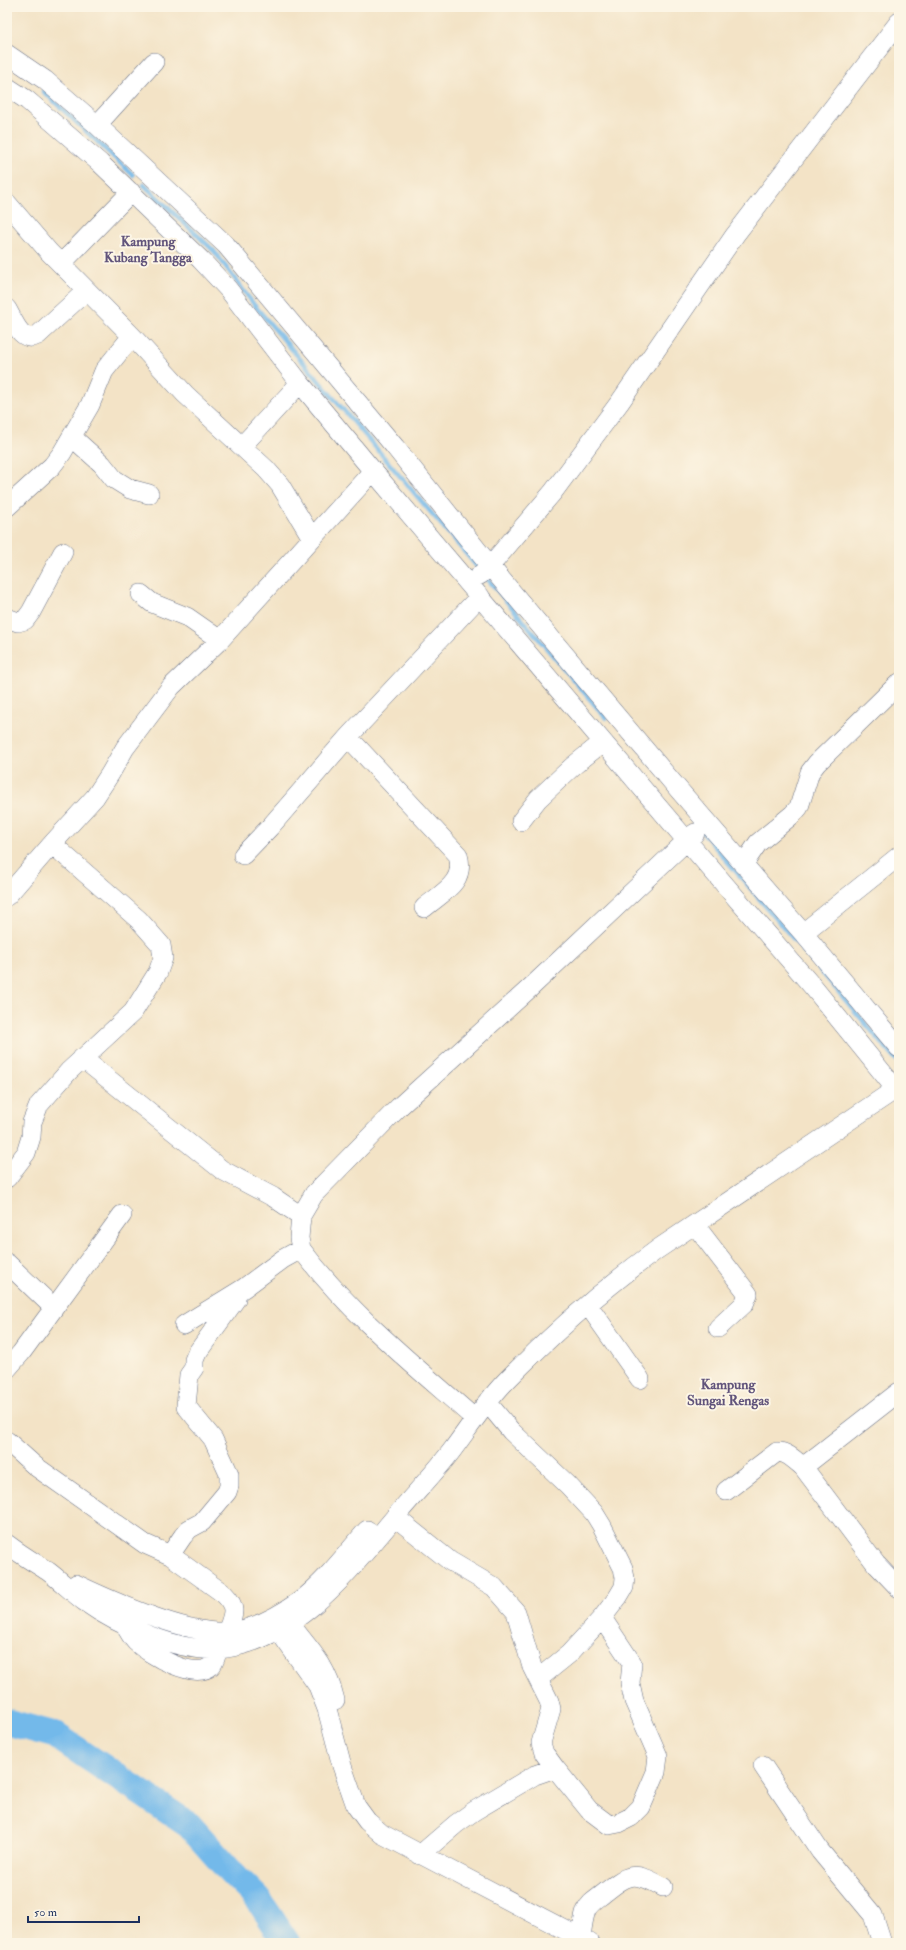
<svg xmlns="http://www.w3.org/2000/svg" width="906" height="1950" font-family="'IM FELL Double Pica',serif">
<style>
.lines{fill:none;stroke-linecap:round;stroke-linejoin:round}
.stream{stroke:#73b9ea;stroke-width:4.5}
.river{stroke:#73b9ea;stroke-width:27}
.minor-casing{stroke:#676e82;stroke-width:20}
.minor{stroke:#fff;stroke-width:19}
.labels{text-anchor:middle;dominant-baseline:central;stroke-width:4;stroke-linejoin:round;paint-order:stroke}
.neighbourhood-label{font-size:14px;font-weight:bold;fill:#60537b;stroke:#fcf5e5}
</style>
<rect width="100%" height="100%" fill="#fcf5e5"/>
<filter id="ink" filterUnits="userSpaceOnUse"><feTurbulence type="fractalNoise" baseFrequency=".025" numOctaves="2"/><feDisplacementMap in="SourceGraphic" scale="8" xChannelSelector="R" yChannelSelector="G"/><feConvolveMatrix kernelMatrix="1 2 1 2 8 2 1 2 1" color-interpolation-filters="sRGB"/></filter>
<filter id="wash" filterUnits="userSpaceOnUse"><feTurbulence type="fractalNoise" baseFrequency=".012" numOctaves="4" result="noise"/><feDisplacementMap in="SourceGraphic" scale="16" xChannelSelector="R" yChannelSelector="G"/><feGaussianBlur stdDeviation="0.9" result="paint"/><feColorMatrix in="noise" values="0 0 0 0 0 0 0 0 0 0 0 0 0 0 0 0 0 1.4 0 .05"/><feComposite in="paint" operator="in"/></filter>
<g filter="url(#wash)">
<rect width="100%" height="100%" fill="#f3e3c6"/>
<g class="lines">
<!-- stream -->
<path class="stream" d="M43 91 133 175
M144 185 214 251 255 306 479 569
M485 576 606 718
M700 829 899 1063"/>
<!-- river -->
<path class="river" d="M7 1722 55 1735 189 1825 227 1868 258 1899 287 1943"/>
</g>
</g>
<g filter="url(#ink)">
<g class="lines">
<defs>
<path id="minor" d="M7 54 45 80 97 125 226 245 395 447 490 566 679 790 803 933 899 1048
M7 87 27 100 100 163 201 260 228 289 300 383 373 471 687 841 813 987 899 1093
M97 125 154 62
M7 203 49 252 132 336 185 394 266 469 280 485 312 538
M61 264 131 192
M7 309C14 321 21 344 38 335L86 291
M72 437 102 464 114 479 130 489 149 494
M242 446 300 383
M7 507 52 466 62 453 90 405 104 371 132 336
M480 575 490 566 553 492 620 402 735 235 899 22
M141 594 152 603 187 617 220 640
M7 618 18 622 25 620 31 612 63 552
M348 737 458 855C466 882 443 892 424 908
M521 821 538 799 572 767 603 742
M243 855 270 827 348 737 480 596
M743 865 758 843 793 814 799 807 810 772 817 763 899 683
M7 896 52 844
M803 933 899 856
M82 1058 222 1170 273 1197 301 1216
M7 1178 26 1153 31 1137 32 1122 39 1105 69 1071 133 1012 158 972 163 958 161 945 139 920 52 844 95 797 110 774 125 748 171 687 220 640 373 471
M695 1225 748 1294 744 1304 718 1328
M301 1249C350 1314 414 1365 474 1418
M7 1263 54 1308 21 1353 7 1369
M588 1305 640 1379
M54 1308 122 1215
M184 1325 244 1288 283 1259 301 1249 299 1238 301 1216 314 1194 399 1107 530 988 695 833
M899 1392 803 1467 876 1564 899 1588
M487 1402 511 1431 568 1485 594 1513 602 1526 623 1568 625 1578 624 1587 618 1597 602 1618 569 1654 538 1679
M7 1441 35 1466 145 1544 170 1555 224 1594C238 1608 233 1615 227 1632
M726 1491 777 1452C786 1451 796 1461 803 1467
M395 1517 450 1561 494 1587 516 1612 532 1667 549 1701 551 1709 541 1743 544 1753 555 1768 535 1775 474 1811 456 1824 420 1855
M7 1544C20 1554 35 1563 49 1572 62 1582 73 1593 85 1602 117 1625 180 1653 220 1649 297 1641 349 1571 395 1517 414 1494 435 1473 453 1449 470 1426 485 1403 505 1382 552 1334 604 1288 658 1249L899 1087
M170 1555 183 1536 189 1529 202 1522 227 1492 229 1486V1474L213 1439 186 1406 189 1375 194 1368V1360L197 1353 236 1299
M76 1584C114 1602 187 1635 228 1632 254 1630 280 1615 300 1601 325 1582 346 1554 367 1530
M282 1613C305 1646 325 1659 335 1700
M271 1620 318 1686 327 1709 342 1766 356 1806 367 1821 382 1834 590 1943
M126 1627C129 1632 132 1638 136 1642 149 1654 194 1681 211 1666 215 1662 216 1655 218 1649
M763 1766 820 1851 873 1915 882 1943
M555 1768 589 1810 609 1825 619 1823 631 1817 641 1807 656 1772 658 1756 634 1701 630 1683 632 1663 602 1618
M581 1938C582 1930 583 1919 586 1911 589 1903 597 1899 603 1894 628 1874 633 1870 663 1887"/>
</defs>
<!-- minor casing -->
<use href="#minor" class="minor-casing"/>
<!-- minor -->
<use href="#minor" class="minor"/>
</g>
</g>
<g class="labels">
<!-- neighbourhood labels -->
<g class="neighbourhood-label">
<text x="148" y="241">Kampung<tspan x="148" dy="16">Kubang Tangga</tspan></text>
<text x="728" y="1384">Kampung<tspan x="728" dy="16">Sungai Rengas</tspan></text>
</g>
</g>
<!-- margin -->
<rect width="906" height="1950" fill="none" stroke="#fcf5e5" stroke-width="24"/>
<!-- scale -->
<path d="M28 1916v6h111v-6" fill="none" stroke="#1b2f5e" stroke-width="2"/>
<text x="34" y="1916" font-size="12" fill="#1b2f5e" stroke="#fcf5e5" stroke-width="3" paint-order="stroke">50 m</text>
</svg>
